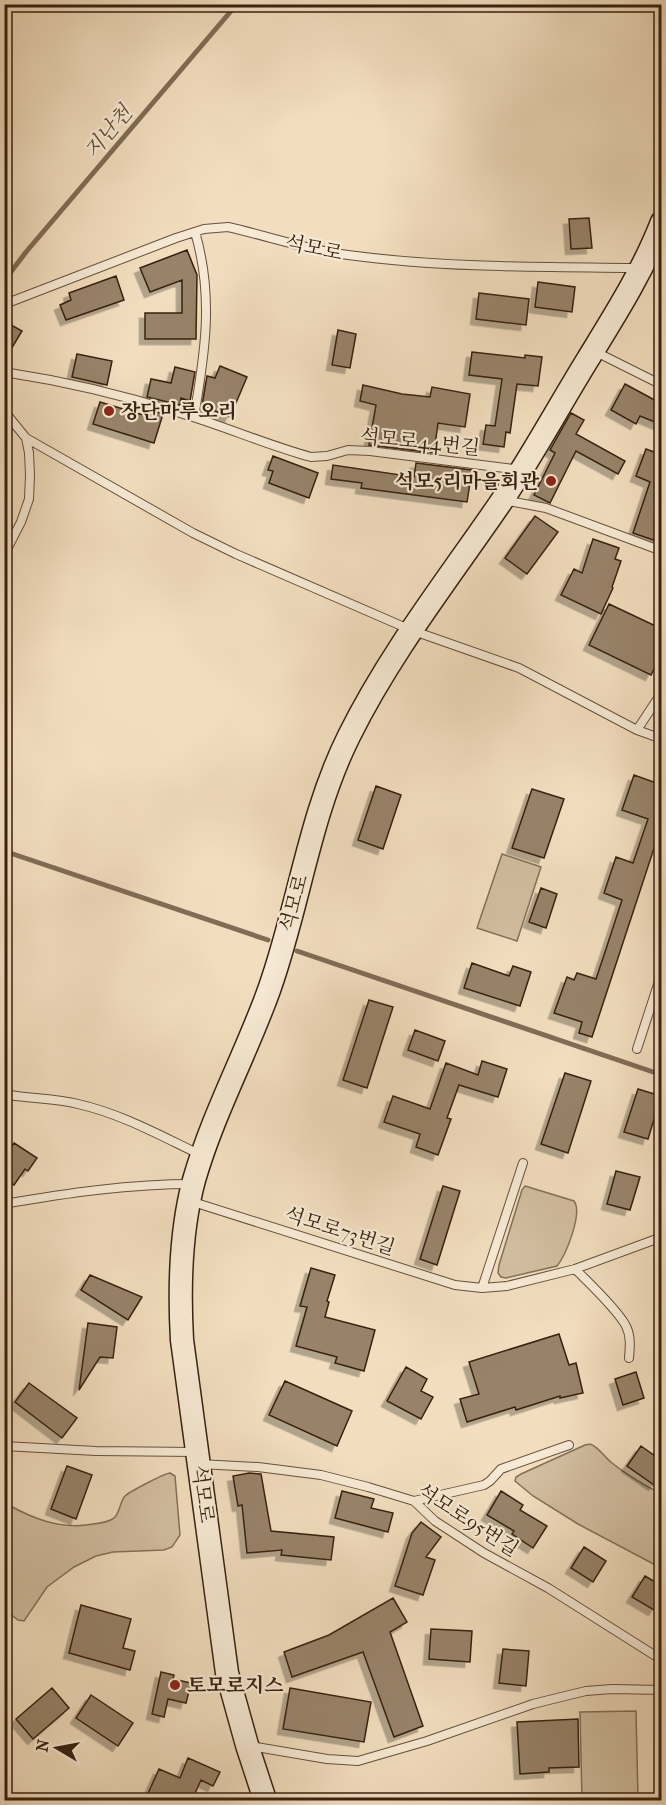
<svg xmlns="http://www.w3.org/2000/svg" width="666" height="1805" font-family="'IM FELL French Canon','Noto Serif KR',serif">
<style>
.green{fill:#d2bea1;stroke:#847059;stroke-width:1.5}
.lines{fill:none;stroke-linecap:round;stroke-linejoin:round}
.stream{stroke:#816c56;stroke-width:5}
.building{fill:#98836b;stroke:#372111;stroke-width:1.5;filter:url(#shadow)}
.lane-casing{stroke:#66503c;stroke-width:10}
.secondary-casing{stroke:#372111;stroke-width:25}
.lane{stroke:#f7ead5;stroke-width:8}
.secondary{stroke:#f7ead5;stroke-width:22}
.poi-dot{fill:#8f2418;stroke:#f7ead5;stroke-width:2}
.labels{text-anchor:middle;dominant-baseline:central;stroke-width:4.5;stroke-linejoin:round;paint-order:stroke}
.street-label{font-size:20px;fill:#372111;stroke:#f7ead5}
.poi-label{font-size:20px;font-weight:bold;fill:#372111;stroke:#f7ead5;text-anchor:start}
.water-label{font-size:21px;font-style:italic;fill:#624d39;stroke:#f7ead5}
</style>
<defs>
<filter id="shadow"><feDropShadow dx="-5.5" dy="5.5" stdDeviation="0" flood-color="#0004"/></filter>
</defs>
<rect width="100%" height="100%" fill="#f2debf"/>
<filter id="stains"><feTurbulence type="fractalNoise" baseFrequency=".00333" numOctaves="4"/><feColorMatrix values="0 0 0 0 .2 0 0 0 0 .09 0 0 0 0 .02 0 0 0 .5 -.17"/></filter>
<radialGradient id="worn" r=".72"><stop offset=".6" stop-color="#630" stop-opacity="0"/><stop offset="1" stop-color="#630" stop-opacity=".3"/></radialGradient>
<!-- green -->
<path class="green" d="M502 854 541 867 517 941 477 928Z
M525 1186 574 1201C583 1213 566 1255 557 1266L506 1278 501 1277 498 1273 499 1265 522 1190Z
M590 1444C599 1447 604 1457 612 1463 627 1475 644 1485 661 1494V1568L578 1524 533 1496 515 1481 516 1477 521 1474 585 1445Z
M170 1473 175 1476 180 1535 172 1547 164 1550 113 1552 96 1556 74 1567 47 1587 24 1621 18 1620 5 1610V1503C33 1519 61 1530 93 1524 101 1523 110 1522 115 1517 120 1511 120 1502 125 1496 129 1492 165 1473 170 1473Z
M636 1711 638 1799 582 1800 580 1712Z"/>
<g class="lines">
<!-- stream -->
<path class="stream" d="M4 281 26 252 237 4
M4 851 268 940
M297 951 662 1075"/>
</g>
<!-- building -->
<path class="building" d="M589 218 592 248 571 249 569 219Z
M187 250 197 275 196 339H145V313H182V280L150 292 140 268Z
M116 276 124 300 66 320 60 305 71 300 69 293Z
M538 282 575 287 572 312 535 307Z
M479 293 529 299 526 325 476 319Z
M4 321 22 331 4 361Z
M338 330 356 334 350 368 332 365Z
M472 352 525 358V355L542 357 538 386 517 384 510 433 506 432 504 447 483 444 486 425 495 426 502 379 469 375Z
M77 354 112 361 107 385 72 377Z
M220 366 247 377 230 417 202 406 207 376 215 378Z
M175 367 195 372 190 401 181 398 180 405 147 397 151 379 171 383Z
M625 384 662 404V425L640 416 636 424 611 410Z
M363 385 402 394 430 397 432 387 470 394 465 427 438 423 434 453 369 445 376 405 360 401Z
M100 402 143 415 145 409 163 414 154 443 93 424Z
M571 413 584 420 576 434 625 461 618 474 576 451 550 503 534 495 555 453 550 450Z
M646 449 662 455V543L633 533 650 482 636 476Z
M273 456 318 473 309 498 269 483 273 471 268 470Z
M416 463 472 470 467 502 361 488 362 483 331 479 333 465 414 477Z
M535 516 558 532 527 574 505 558Z
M593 539 619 548 615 559 621 561 612 587 613 588 601 614 561 595 574 569 582 573Z
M609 604 662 629V653L651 675 589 645Z
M634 775 662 785V824L592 1037 579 1033 582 1022 554 1013 567 977 574 980 577 973 596 979 606 949 622 900 604 893 616 857 633 863 648 819 622 810Z
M376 786 401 795 383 849 358 840Z
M532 789 564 799 544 858 512 848Z
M541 888 557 894 546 928 529 922Z
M472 963 509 976 513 966 531 972 520 1006 464 988Z
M369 1000 393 1007 367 1088 343 1080Z
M415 1030 445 1041 438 1061 408 1050Z
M482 1061 507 1069 498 1097 459 1085 447 1118 451 1119 438 1155 416 1147 420 1134 384 1122 393 1096 430 1109 446 1063 478 1075Z
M565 1073 591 1081 568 1153 541 1144Z
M638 1089 661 1096 648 1139 624 1132Z
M14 1143 37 1158 28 1171 25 1169 14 1185 4 1179V1157Z
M616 1171 640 1177 630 1210 607 1204Z
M443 1186 460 1191 437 1265 420 1259Z
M311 1268 335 1275 327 1301 329 1302 325 1317 375 1330 364 1371 335 1363 337 1357 296 1346 307 1307 300 1306Z
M90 1275 142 1297 128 1320 81 1290Z
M88 1323 117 1327 113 1358 100 1357 79 1390Z
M559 1334 569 1365 576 1363 583 1393 560 1398V1396L516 1410 515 1407 467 1422 460 1399 479 1394 469 1362Z
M406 1367 427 1379 421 1391 433 1397 421 1419 387 1401Z
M636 1372 644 1398 623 1405 615 1379Z
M285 1381 352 1411 337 1446 269 1415Z
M29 1383 77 1418 62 1438 15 1402Z
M641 1446 662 1461V1474L654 1485 627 1466Z
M67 1466 92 1475 76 1519 51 1509Z
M249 1473 261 1474 271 1531 334 1537 331 1560 281 1555 282 1550 247 1553 242 1505 238 1506 233 1476Z
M342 1491 374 1499 371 1508 393 1513 388 1532 335 1518Z
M501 1491 523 1505 520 1510 547 1526 533 1548 512 1534 514 1531 487 1515Z
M421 1522 441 1537 426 1557 435 1560 423 1595 395 1586 412 1533Z
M584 1547 606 1561 593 1582 571 1568Z
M645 1576 662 1586V1597L654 1610 632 1597Z
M393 1598 407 1622 390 1632 423 1726 394 1737 363 1652 292 1677 284 1652 329 1635Z
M81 1605 131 1619 123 1648 135 1651 130 1670 69 1653Z
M431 1629 472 1631 470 1662 429 1659Z
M503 1649 529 1651 526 1686 499 1683Z
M161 1672 174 1675 173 1679 191 1683 186 1703 168 1699 164 1717 152 1714Z
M52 1688 69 1708 33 1739 16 1719Z
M290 1688 371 1702 364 1742 283 1729Z
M91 1695 133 1723 118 1746 76 1718Z
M578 1719 579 1767 549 1768V1772L520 1774 517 1722Z
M188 1758 220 1772 213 1786 201 1780 192 1800H145L159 1769 180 1778Z"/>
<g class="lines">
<defs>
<path id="lane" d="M4 306 10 302 176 238 204 229 228 227C268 236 307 250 348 255 445 268 542 267 640 268
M594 351 662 385
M4 372C63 381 123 395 180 413 224 426 267 445 311 457L327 456 348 450 370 451 521 470
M4 411 26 438 29 453 30 475 29 499 21 522 4 555
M194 417C205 353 214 296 195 232
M26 438 193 533 236 554 411 630 519 668 637 730 662 739
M503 500 546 508 662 551
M637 730 662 692
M637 1049 662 972
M4 1094C29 1099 54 1098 78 1104 122 1114 161 1136 201 1155
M190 1201 455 1285 482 1288 507 1286 575 1269 662 1237
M4 1204C67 1193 130 1184 193 1184
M575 1269C589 1283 617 1309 626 1326 631 1336 630 1347 629 1358
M482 1288 523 1163
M4 1446 96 1451 196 1452
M199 1464 258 1467 321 1475 368 1487 414 1501 435 1521 484 1553 548 1588 662 1660
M414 1501 484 1485 490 1481 501 1469 569 1445
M250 1746 327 1759 358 1761 427 1741 533 1704 561 1697 586 1691 612 1689 662 1690
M4 1796 10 1800"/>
<path id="secondary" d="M265 1800 247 1745 227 1673 182 1340C179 1287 180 1232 194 1180 213 1114 246 1054 269 990 299 906 309 816 349 736 390 653 449 578 501 502 532 456 559 406 588 359 615 315 643 271 662 222"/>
</defs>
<!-- lane casing -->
<use href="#lane" class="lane-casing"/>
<!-- secondary casing -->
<use href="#secondary" class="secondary-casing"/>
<!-- lane -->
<use href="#lane" class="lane"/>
<!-- secondary -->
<use href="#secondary" class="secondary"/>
</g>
<!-- markers -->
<g class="poi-dot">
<circle cx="109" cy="411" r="6"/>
<circle cx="551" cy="481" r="6"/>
<circle cx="175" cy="1685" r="6"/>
</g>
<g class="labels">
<!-- street labels -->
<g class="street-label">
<text transform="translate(314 248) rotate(12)">석모로</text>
<text transform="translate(420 442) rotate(6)">석모로44번길</text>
<text transform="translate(294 903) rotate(-75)">석모로</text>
<text transform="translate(340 1231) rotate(18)">석모로73번길</text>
<text transform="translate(203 1494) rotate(82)">석모로</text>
<text transform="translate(468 1520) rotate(33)">석모로95번길</text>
</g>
<!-- poi labels -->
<g class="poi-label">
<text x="121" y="411">장단마루오리</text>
<text x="539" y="481" text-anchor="end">석모5리마을회관</text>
<text x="187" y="1685">토모로지스</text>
</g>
<!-- water labels -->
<g class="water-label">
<text transform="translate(108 132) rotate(-50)">지난천</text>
</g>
</g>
<!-- margin -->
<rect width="666" height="1805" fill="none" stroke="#f2debf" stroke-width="24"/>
<rect x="6" y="6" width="654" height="1793" fill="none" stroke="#372111" stroke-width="3"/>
<rect x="12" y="12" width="642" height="1781" fill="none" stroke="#372111" stroke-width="1.5"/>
<!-- north arrow -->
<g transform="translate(57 1748) rotate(280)" stroke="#f7ead5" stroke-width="4.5" paint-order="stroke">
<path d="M0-4.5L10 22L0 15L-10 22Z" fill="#372111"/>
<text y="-9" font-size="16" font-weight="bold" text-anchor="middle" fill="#372111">N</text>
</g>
<rect width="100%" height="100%" filter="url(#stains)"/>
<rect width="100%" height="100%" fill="url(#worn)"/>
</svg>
